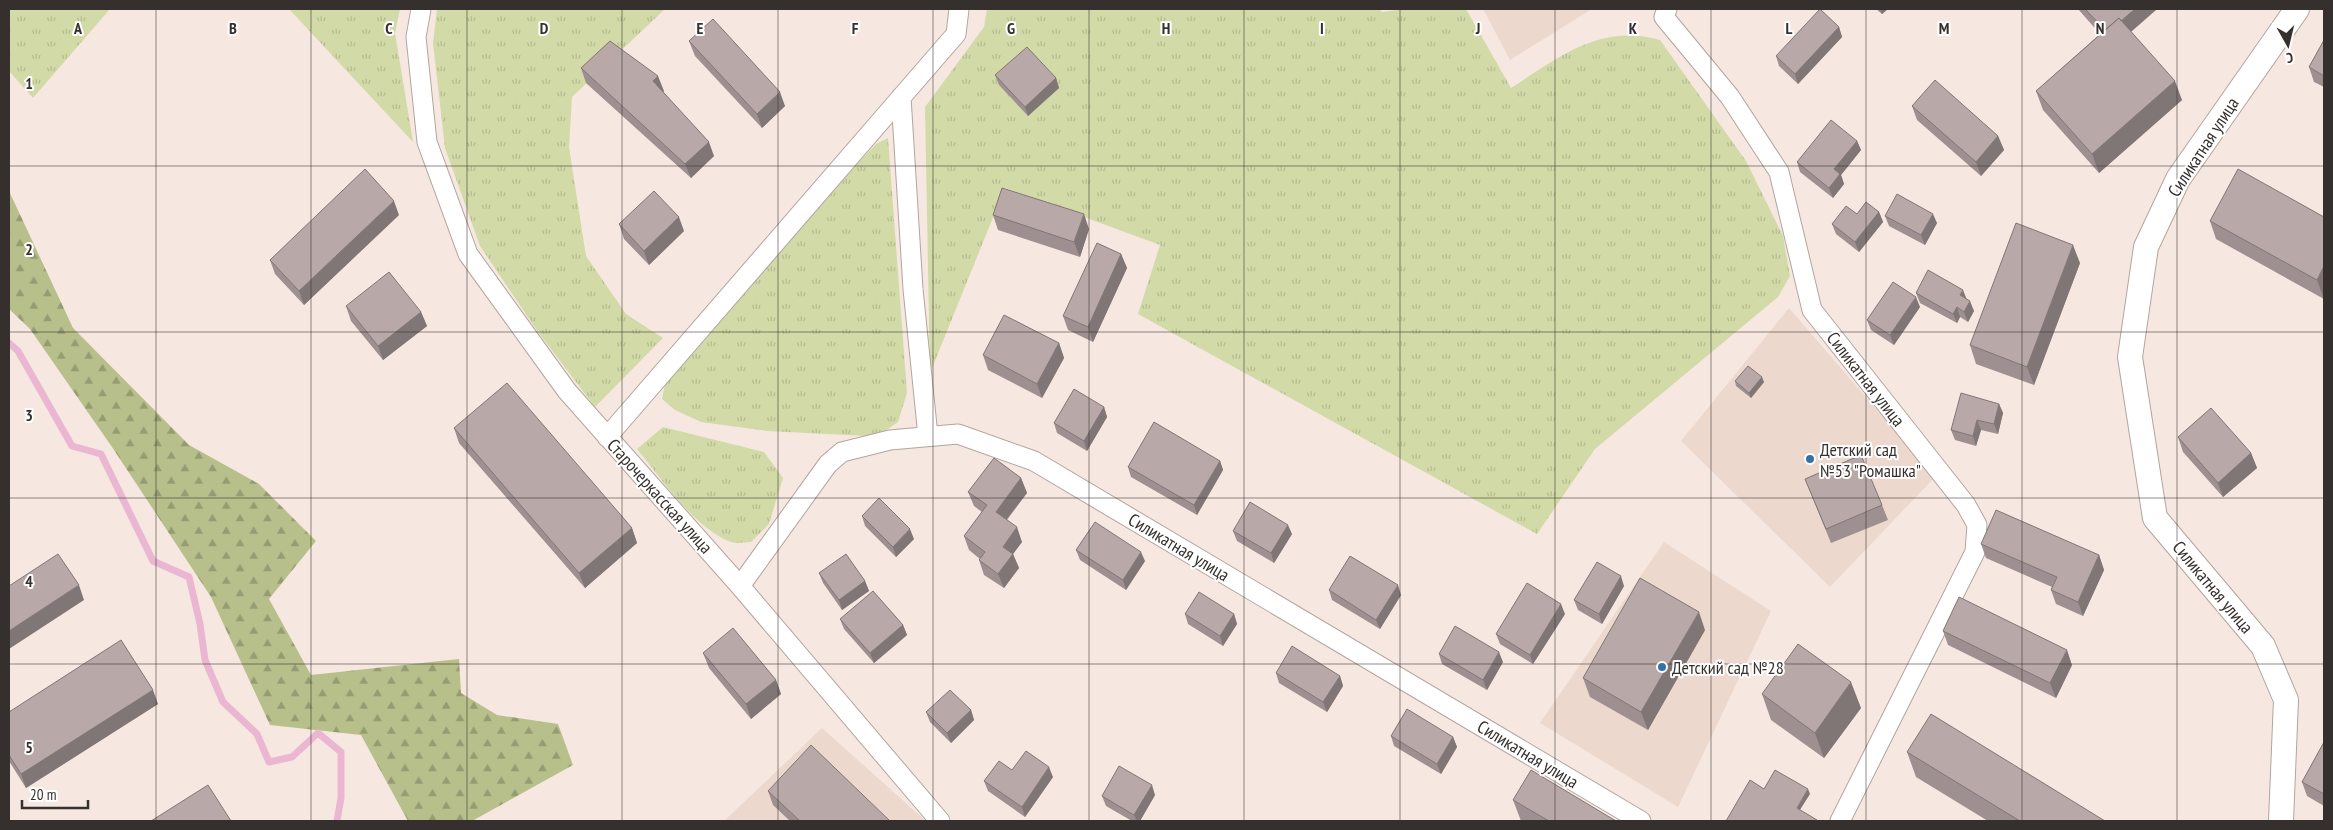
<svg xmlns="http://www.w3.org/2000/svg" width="2333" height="830" font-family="'PT Sans Narrow',sans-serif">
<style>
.built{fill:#ecd8cd}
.grass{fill:url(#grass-tufts)}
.forest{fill:url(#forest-firs)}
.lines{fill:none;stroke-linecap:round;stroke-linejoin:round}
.stream{stroke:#eab6d2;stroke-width:7}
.minor-casing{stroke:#b2a59e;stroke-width:21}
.tertiary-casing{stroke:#b2a59e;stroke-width:26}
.minor{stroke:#fff;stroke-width:19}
.tertiary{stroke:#fff;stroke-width:24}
.wall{fill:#9e9090}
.shaded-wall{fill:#817676}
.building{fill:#b8a8a8;stroke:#817676}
.grid{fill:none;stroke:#35302d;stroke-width:1;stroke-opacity:0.55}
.poi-dot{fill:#3272a8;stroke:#fff;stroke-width:2}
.labels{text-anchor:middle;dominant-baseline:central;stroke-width:4;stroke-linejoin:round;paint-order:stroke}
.street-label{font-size:18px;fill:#35302d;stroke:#fff}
.poi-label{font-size:18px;fill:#35302d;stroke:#fff;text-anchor:start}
.grid-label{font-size:16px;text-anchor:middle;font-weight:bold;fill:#35302d;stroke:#fff;stroke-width:4;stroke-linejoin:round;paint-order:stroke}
</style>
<defs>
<pattern id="grass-tufts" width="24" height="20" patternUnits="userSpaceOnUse" patternTransform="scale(1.25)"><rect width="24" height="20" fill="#d2daa7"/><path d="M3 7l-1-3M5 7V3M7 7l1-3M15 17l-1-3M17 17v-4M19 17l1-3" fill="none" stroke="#b5bb90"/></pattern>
<pattern id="forest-firs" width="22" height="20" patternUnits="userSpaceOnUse" patternTransform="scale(1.25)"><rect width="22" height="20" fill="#b7bf8b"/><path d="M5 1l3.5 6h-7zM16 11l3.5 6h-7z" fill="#969c72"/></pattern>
</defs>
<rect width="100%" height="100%" fill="#f6e8e1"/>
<!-- built -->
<path class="built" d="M1483 9H1592L1510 60Z
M1789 308 1935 477 1830 587 1681 441Z
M1664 542 1771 611 1678 807 1540 723Z
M822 728 926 821H724Z"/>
<!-- grass -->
<path class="grass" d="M9 9H110L33 98 9 71Z
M289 9H400L395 33 413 142Z
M437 9H665L572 97 569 147 586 256 626 314 663 338 595 407 538 332 480 246 445 148 433 43Z
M987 9H1379L1382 12 1405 9H1466L1511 88C1559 57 1600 23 1660 40L1746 161 1783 236 1790 276 1778 297 1595 449 1537 534 1138 314 1160 245 1005 188 930 373 925 107 984 27Z
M888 138 907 393 898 422 885 431 867 436 767 431 701 422 675 410 662 399 665 384 856 165 876 144Z
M663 427 764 452 783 478 769 524 751 542C744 542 737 544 731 542 695 529 661 478 637 449Z"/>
<!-- forest -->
<path class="forest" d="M9 191 73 328 189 445 259 484 316 541 269 599 311 675 459 659 461 693 497 715 558 724 573 765 472 821H408L361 735 270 725 211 597 112 447 30 329 9 309Z"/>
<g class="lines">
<!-- stream -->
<path class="stream" d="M9 343 18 351 72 446 101 454 153 561 189 577 200 624 205 660 223 702 257 734 269 762 292 757 318 733 341 752V798L337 821"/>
<defs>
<path id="minor" d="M421 9 416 37 427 142 468 254 567 391 740 586 940 821
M1667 9 1664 17 1730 97 1779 172 1812 310 1966 505 1977 525 1975 552 1840 821
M901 97 913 289 928 436
M607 437 956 34 959 9
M740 586 828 464 842 452 890 440 958 434 1034 461 1641 821"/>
<path id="tertiary" d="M2281 821 2286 700 2263 646 2155 518 2130 357 2146 247 2178 179 2297 9"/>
</defs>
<!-- minor casing -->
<use href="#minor" class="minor-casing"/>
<!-- tertiary casing -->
<use href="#tertiary" class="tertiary-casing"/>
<!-- minor -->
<use href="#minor" class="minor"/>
<!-- tertiary -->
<use href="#tertiary" class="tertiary"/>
</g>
<!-- wall -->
<path class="wall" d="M1876 9H1888L1882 14Z
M2078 9H2157L2131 32 2182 100 2099 173 2043 110 2036 91 2100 34Z
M1839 27 1842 37 1798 84 1779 66 1776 56Z
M2324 40V87L2314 82 2309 67Z
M689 41 785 106 762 128 695 56Z
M581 68 664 91 663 92 714 156 691 178 586 83Z
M995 75 1056 78 1059 88 1028 116 999 85Z
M1912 106 1998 136 2004 150 1981 176 1917 120Z
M1857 141 1861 150 1841 175 1844 184 1833 198 1800 172 1797 162Z
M1879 212 1883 222 1859 252 1836 234 1832 224 1857 214Z
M399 215 304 305 275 274 270 260Z
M993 215 1089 229 1080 257 998 230Z
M1885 216 1937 223 1925 245 1889 226Z
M2324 217V299L2216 239 2210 221Z
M619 224 684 231 649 265 624 239Z
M1121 254 1127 268 1093 342 1068 330 1063 316Z
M2080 263 2034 385 1976 364 1970 345Z
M1916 293 1967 299 1974 311 1968 322 1960 317 1957 323 1920 303Z
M346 306 421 312 427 326 383 360 351 321Z
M1920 307 1894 345 1871 330 1867 320Z
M1059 343 1064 358 1042 398 988 370 983 355Z
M1735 381 1764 382 1751 398 1736 386Z
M1999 404 2003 413 1998 434 1981 430 1976 446 1955 440 1951 430Z
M1104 407 1107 417 1087 451 1057 433 1054 423Z
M454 428 632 528 637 543 585 588 459 443Z
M2178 437 2251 453 2257 468 2223 497 2183 452Z
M1220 461 1223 470 1197 515 1131 477 1128 467Z
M1021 478 1027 493 1007 520 1022 542 1013 554 1019 568 1004 588 984 575 979 560 980 559 969 550 964 536 982 512 974 506 968 492Z
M1805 479 1882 505 1888 520 1831 543Z
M862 516 914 539 896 557 865 526Z
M1233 531 1292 534 1274 563 1237 541Z
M1981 544 2099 555 2104 570 2083 616 2056 604 2051 590 2052 587 1986 558Z
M1076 550 1145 561 1126 590 1080 560Z
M819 573 865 581 869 591 842 610 823 583Z
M1624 586 1602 624 1578 610 1574 600Z
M1329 590 1401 595 1380 629 1332 600Z
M1185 614H1234L1237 624 1223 646 1188 624Z
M1565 614 1533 664 1500 644 1496 634Z
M840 619 903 625 907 635 874 663 844 629Z
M1705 630 1648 730 1590 697 1583 678Z
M1943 631 2072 665 2056 698 1948 645Z
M703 653 776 680 781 694 751 719 709 668Z
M1439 654 1503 662 1487 690 1442 664Z
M1276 673 1340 676 1343 686 1327 712 1279 683Z
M1762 694 1861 708 1824 758 1771 720Z
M158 704 26 788 9 761V712Z
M971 710 974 720 951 743 930 722 926 712Z
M1391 736 1453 737 1457 747 1441 774 1394 746Z
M2324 742V806L2307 796 2302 782Z
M1907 752 2105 821H1988L1916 777Z
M1012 770 1053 777 1025 817 988 791 984 781Z
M768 791 890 821H790L773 805Z
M1155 795 1140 821H1132L1106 806 1102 796Z
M1513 800 1616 821H1521Z"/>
<!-- shaded-wall -->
<path class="shaded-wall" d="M1880 9H1888L1882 14Z
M2135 9H2157L2112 48 2107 33Z
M1839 27 1842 37 1798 84 1795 74Z
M658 76 664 91 658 96 653 81Z
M1056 78 1059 88 1028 116 1025 107Z
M2175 81 2182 100 2099 173 2092 154Z
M780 92 785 106 762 128 757 114Z
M1998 136 2004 150 1981 176 1976 162Z
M1857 141 1861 150 1841 175 1844 184 1833 198 1829 188 1834 169Z
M709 142 714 156 691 178 685 164Z
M394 201 399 215 304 305 299 291Z
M1879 212 1883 222 1859 252 1855 242Z
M1084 214 1089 229 1080 257 1074 242Z
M1933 214 1937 223 1925 245 1921 235Z
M679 217 684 231 649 265 644 251Z
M2073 245 2080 263 2034 385 2027 367Z
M1121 254 1127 268 1093 342 1088 327Z
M2324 266V299L2317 280Z
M1963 290 1967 300 1960 295Z
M1916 297 1920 307 1894 345 1890 335Z
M1970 301 1974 311 1968 322 1964 312Z
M1957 307 1960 317 1957 323 1953 314Z
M421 312 427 326 383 360 378 346Z
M1059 343 1064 358 1042 398 1037 384Z
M1762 377 1764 382 1751 398 1749 393Z
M1999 404 2003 413 1998 434 1994 424Z
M1104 407 1107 417 1087 451 1084 441Z
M1977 420 1981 430 1976 446 1973 436Z
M2251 453 2257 468 2223 497 2218 483Z
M1220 461 1223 470 1197 515 1194 505Z
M1021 478 1027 493 1001 526 996 512Z
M1288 525 1292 534 1274 563 1271 553Z
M1017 527 1022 542 1013 554 1019 568 1004 588 998 574 1003 547Z
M632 528 637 543 585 588 579 573Z
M910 529 914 539 896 557 893 547Z
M1141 552 1145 561 1126 590 1123 580Z
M2099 555 2104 570 2083 616 2078 602Z
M1621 576 1624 586 1602 624 1599 614Z
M865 581 869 591 842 610 839 600Z
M79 585 84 600 9 649V631Z
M1398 585 1401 595 1380 629 1376 620Z
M1561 604 1565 614 1533 664 1530 655Z
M1699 612 1705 630 1648 730 1641 712Z
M1234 614 1237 624 1223 646 1220 636Z
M903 625 907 635 874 663 870 653Z
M2067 650 2072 665 2056 698 2050 683Z
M1499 652 1503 662 1487 690 1483 680Z
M1340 676 1343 686 1327 712 1323 702Z
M776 680 781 694 751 719 746 704Z
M1851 682 1861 708 1824 758 1815 733Z
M153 690 158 704 26 788 21 774Z
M971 710 974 720 951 743 947 733Z
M1453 737 1457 747 1441 774 1437 764Z
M1049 767 1053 777 1025 817 1022 807Z
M1152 785 1155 795 1140 821H1137L1134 815Z
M1808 789 1810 794 1798 813 1797 808Z"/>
<!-- building -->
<path class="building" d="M1820 9 1839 27 1795 74 1776 56Z
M2085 9H2135L2121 21 2119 18 2105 30Z
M2119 18 2175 81 2092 154 2036 91Z
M713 19 780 92 757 114 689 41Z
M2324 40V76L2309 67Z
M610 41 658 76 653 81 709 142 685 164 581 68Z
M1027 47 1056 78 1025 107 995 75Z
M1935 80 1998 136 1976 162 1912 106Z
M1831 120 1857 141 1834 169 1840 174 1829 188 1797 162Z
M365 169 394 201 299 291 270 260Z
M2238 169 2324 217V266L2317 280 2210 221Z
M1002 188 1084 214 1074 242 993 215Z
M654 191 679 217 644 251 619 224Z
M1897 194 1933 214 1921 235 1885 216Z
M1866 202 1879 212 1855 242 1832 224 1846 206 1857 214Z
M2016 223 2073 245 2027 367 1970 345Z
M1097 243 1121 254 1088 327 1063 316Z
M1928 270 1963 290 1960 295 1970 301 1964 312 1957 307 1953 314 1916 293Z
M389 272 421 312 378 346 346 306Z
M1893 282 1916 297 1890 335 1867 320Z
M1004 315 1059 343 1037 384 983 355Z
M1748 366 1762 377 1749 393 1735 381Z
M507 383 632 528 579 573 454 428Z
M1074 389 1104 407 1084 441 1054 423Z
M1961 393 1999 404 1994 424 1977 420 1973 436 1951 430Z
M2211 408 2251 453 2218 483 2178 437Z
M1154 422 1220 461 1194 505 1128 467Z
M1861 455 1882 505 1826 529 1805 479Z
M994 458 1021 478 996 512 1017 527 1003 547 1013 554 998 574 979 560 985 552 964 536 987 505 968 492Z
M879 498 910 529 893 547 862 516Z
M1250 502 1288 525 1271 553 1233 531Z
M1996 510 2099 555 2078 602 2051 590 2057 577 1981 544Z
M1095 522 1141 552 1123 580 1076 550Z
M58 554 79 585 9 631V586Z
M846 554 865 581 839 600 819 573Z
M1350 556 1398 585 1376 620 1329 590Z
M1597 562 1621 576 1599 614 1574 600Z
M1640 578 1699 612 1641 712 1583 678Z
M1527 583 1561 604 1530 655 1496 634Z
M873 591 903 625 870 653 840 619Z
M1199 592 1234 614 1220 636 1185 614Z
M1959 597 2067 650 2050 683 1943 631Z
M1455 626 1499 652 1483 680 1439 654Z
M733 628 776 680 746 704 703 653Z
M121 640 153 690 21 774 9 755V712Z
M1798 644 1851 682 1815 733 1762 694Z
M1292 646 1340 676 1323 702 1276 673Z
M950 690 971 710 947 733 926 712Z
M1407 709 1453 737 1437 764 1391 736Z
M1931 714 2105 821H2020L1907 752Z
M2324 742V794L2302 782Z
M811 745 890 821H800L768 791Z
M1026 751 1049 767 1022 807 984 781 999 761 1012 770Z
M1119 766 1152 785 1134 815 1102 796Z
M1531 770 1616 821H1549L1513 800Z
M1775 770 1808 789 1797 808 1817 820 1816 821H1726L1750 780 1764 789Z
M208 785 231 821H151Z"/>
<!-- grid -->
<path class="grid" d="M156 9V821M311 9V821M467 9V821M622 9V821M778 9V821M933 9V821M1089 9V821M1244 9V821M1400 9V821M1555 9V821M1711 9V821M1866 9V821M2022 9V821M2177 9V821M9 166H2324M9 332H2324M9 498H2324M9 664H2324"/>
<!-- markers -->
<g class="poi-dot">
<circle cx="1810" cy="459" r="5"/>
<circle cx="1662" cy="667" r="5"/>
</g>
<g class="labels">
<!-- street labels -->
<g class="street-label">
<text transform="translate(2203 147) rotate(-57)">Силикатная улица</text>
<text transform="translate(1866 379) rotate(52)">Силикатная улица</text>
<text transform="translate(660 496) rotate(48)">Старочеркасская улица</text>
<text transform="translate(1179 547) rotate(31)">Силикатная улица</text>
<text transform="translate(2213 587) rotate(50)">Силикатная улица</text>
<text transform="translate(1528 754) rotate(31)">Силикатная улица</text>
</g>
<!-- poi labels -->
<g class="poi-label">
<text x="1820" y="449">Детский сад<tspan x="1820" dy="21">№53 "Ромашка"</tspan></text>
<text x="1672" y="667">Детский сад №28</text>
</g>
</g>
<g class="grid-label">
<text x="78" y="34">A</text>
<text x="233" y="34">B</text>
<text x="389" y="34">C</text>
<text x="544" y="34">D</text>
<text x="700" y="34">E</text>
<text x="855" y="34">F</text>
<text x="1011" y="34">G</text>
<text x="1166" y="34">H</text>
<text x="1322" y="34">I</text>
<text x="1478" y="34">J</text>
<text x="1633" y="34">K</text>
<text x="1789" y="34">L</text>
<text x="1944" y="34">M</text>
<text x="2100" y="34">N</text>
<text x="29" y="89">1</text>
<text x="29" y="255">2</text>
<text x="29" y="421">3</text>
<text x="29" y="587">4</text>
<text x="29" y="753">5</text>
</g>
<!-- border -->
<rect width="2333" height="830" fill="none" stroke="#35302d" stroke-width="20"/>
<!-- north arrow -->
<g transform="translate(2288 45) rotate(172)" stroke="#ffffff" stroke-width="4" paint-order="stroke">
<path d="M0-4L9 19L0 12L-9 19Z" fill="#35302d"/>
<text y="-8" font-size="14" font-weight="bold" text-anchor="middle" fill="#35302d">С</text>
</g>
<!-- scale -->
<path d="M22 800v8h66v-8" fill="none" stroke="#35302d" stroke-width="2.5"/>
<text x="30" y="800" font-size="15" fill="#35302d" stroke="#ffffff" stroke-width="4" paint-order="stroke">20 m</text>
</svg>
